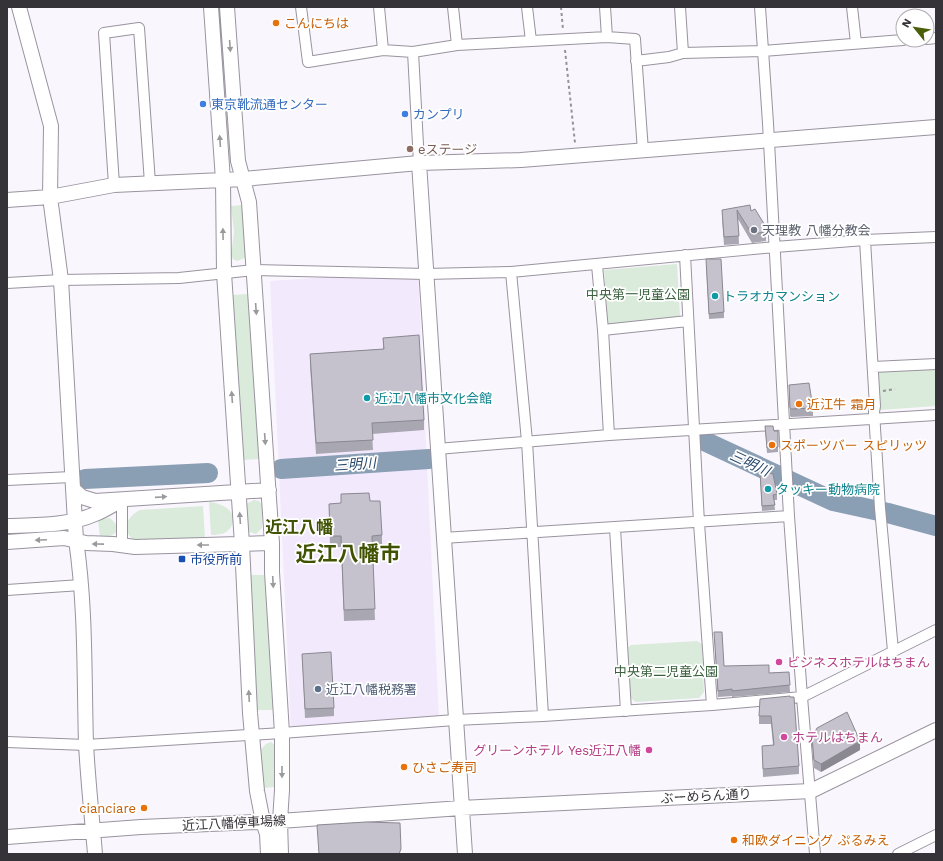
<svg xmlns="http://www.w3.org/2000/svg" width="943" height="861" font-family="'Work Sans','Noto Sans JP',sans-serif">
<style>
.built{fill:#f3e9fd}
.green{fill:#daebdb}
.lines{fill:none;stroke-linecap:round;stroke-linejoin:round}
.river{stroke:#8a9eb4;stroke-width:20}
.street-casing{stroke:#99939e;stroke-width:12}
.secondary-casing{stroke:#99939e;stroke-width:16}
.path{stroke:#969299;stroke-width:2;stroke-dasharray:3 3;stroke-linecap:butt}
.street{stroke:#fff;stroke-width:10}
.secondary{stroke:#fff;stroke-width:14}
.wall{fill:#a9a7b1}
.shaded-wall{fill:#8a8890}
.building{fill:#c5c2ce;stroke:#8a8890}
.oneway{fill:#9a999c}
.food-dot{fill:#e8710a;stroke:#fff;stroke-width:1.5}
.shop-dot{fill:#3f7fe0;stroke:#fff;stroke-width:1.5}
.education-dot{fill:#8d6e63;stroke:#fff;stroke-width:1.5}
.worship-dot{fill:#6b7280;stroke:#fff;stroke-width:1.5}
.culture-dot{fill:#0f9aa8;stroke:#fff;stroke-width:1.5}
.transit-dot{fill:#1a4fb4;stroke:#fff;stroke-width:1.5}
.hotel-dot{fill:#d1479c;stroke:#fff;stroke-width:1.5}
.service-dot{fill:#5c6f8a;stroke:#fff;stroke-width:1.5}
.labels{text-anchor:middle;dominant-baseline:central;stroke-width:3.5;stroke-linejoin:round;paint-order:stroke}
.food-label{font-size:13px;fill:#c56008;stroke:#fff;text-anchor:start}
.shop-label{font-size:13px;fill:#366cbe;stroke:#fff;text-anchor:start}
.education-label{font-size:13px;fill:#785e54;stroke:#fff;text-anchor:start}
.worship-label{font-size:13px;fill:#5b616d;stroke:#fff;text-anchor:start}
.park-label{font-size:13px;fill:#3b613f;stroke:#fff}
.culture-label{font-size:13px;fill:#0d838f;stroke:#fff;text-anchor:start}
.transit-label{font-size:13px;fill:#164399;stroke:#fff;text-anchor:start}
.hotel-label{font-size:13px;fill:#b23c85;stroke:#fff;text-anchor:start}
.service-label{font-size:13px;fill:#4e5e75;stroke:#fff;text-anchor:start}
.street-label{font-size:13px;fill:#363338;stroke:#fff}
.water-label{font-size:14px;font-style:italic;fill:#29486b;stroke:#fff}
.district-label{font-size:17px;font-weight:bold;fill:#405302;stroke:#fff}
.town-label{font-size:21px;font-weight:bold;fill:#405302;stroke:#fff}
</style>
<rect width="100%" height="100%" fill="#faf6fe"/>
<!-- built -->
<path class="built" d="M418 271 439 718 291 730 270 281Z"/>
<!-- green -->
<path class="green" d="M243 205 246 253 245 258 237 261 233 259 231 256 234 232 231 206Z
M677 264 680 316 608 325 604 270Z
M248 294 259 459 242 460 233 295Z
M936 367V406L880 410 878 406 876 376 880 370Z
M254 500 259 501 262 505V528L256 534 249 532 247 527 246 504Z
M209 502C222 503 239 511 231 527 228 531 225 534 220 534 217 535 214 535 211 535Z
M203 506 205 539 138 542C120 534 125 517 140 510Z
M109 518C115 521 121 529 114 534 111 537 104 536 100 537L98 520Z
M249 575H267L274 710H257Z
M697 641 702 644 704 692 699 698 636 702 629 697 627 648 631 645Z
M271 742 276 746 277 754 275 761 274 787 262 788 260 750 266 744Z"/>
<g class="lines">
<!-- river -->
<path class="river" d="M702 440 833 501 888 513 936 526
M281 469 429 459
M85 479 208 473"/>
<defs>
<path id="street" d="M301 7 308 62 383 50 413 52 457 45 607 37 635 39 643 151
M379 7 383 50
M453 7 457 45
M527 7 531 41
M605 7 607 37
M680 7 683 53
M760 7 768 123 789 516 802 697 815 854
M852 7 856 43
M927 39 936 38
M413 52 419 163
M636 61 669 57 683 53 763 51 903 40
M114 185 104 33 139 28 150 183
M865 240 875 406 874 412 880 508 893 651
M685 255 699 523 712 705
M597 265 603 330 609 435
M511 272 527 441 543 716
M7 283 61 280 179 278 254 270 426 274 511 272 775 247 865 240 936 237
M603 330 688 321
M873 367 936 364
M437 449 609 435 936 415
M7 480 72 477
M615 528 626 711
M443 538 789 516
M122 545V500
M7 590 81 585
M7 742 86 745 282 733 455 720 543 716 712 705 802 697 936 630
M898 854 936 835"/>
<path id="secondary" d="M19 7 51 126 50 197 61 280 76 540C86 608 84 676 86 744 88 781 92 817 95 854
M211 7 223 180 224 273 242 544 250 713 257 791 263 822 267 834 268 854
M227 7 238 161 249 202 272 543V572L282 733V790L280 821 281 854
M419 163 465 854
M7 200 50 197 114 185 244 179 419 163 521 160 936 127
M73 489 82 497 95 501 269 490
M7 526C36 525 68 526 95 514 104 511 112 505 120 501
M7 542 64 538 86 543 113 544 135 547 272 543
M7 837 141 827 280 821 461 808 811 791 936 730"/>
</defs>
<!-- street casing -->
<use href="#street" class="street-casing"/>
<!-- secondary casing -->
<use href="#secondary" class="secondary-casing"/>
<!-- path -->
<path class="path" d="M561 7 563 30
M565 50 575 143
M883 391 895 389"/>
<!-- street -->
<use href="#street" class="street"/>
<!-- secondary -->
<use href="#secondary" class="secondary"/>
</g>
<!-- wall -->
<path class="wall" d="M722 210 751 211 766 227V241L752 243 738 219 739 244 724 245 722 218Z
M706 265 724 312V318L709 319Z
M383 338 424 420V430L372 434 373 450 316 454 310 365V354L383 349Z
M789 385 813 408V416L791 417 790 416Z
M765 426 774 431H778V452L767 453Z
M760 477 777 494V500H774L775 510 762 511Z
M370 501 382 535V546L372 547 375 620 344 621 341 547H330L329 504Z
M714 632 724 666 769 673 789 672 790 692 732 697V696L718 697Z
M302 654 334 708V716L305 718Z
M790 696 799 766V774L763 777 762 746 773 745 771 724H759V716Z
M812 737 860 750 821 772 814 768 812 745Z"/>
<!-- shaded-wall -->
<path class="shaded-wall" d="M766 227V235V232L764 229Z
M860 741V750L821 772V764Z"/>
<!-- building -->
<path class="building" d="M750 205 751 211 755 209 766 227 764 229 766 232 752 234 737 210 739 236 724 237 722 210Z
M706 259H721L724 312 709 314Z
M419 335 424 420 372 423 373 440 316 443 310 354 384 349 383 338Z
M809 383 813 408 791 409 790 408 789 385Z
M765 426H773L774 431H778V447L767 448Z
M767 470 768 473 773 474 777 494 773 495 775 505 762 506 760 472Z
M369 493 370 501H380L382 535 372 536 375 609 344 610 341 536H330L329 504 341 503V494Z
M714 632H722L724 666 769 665V673L789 672 790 685 732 691V689L718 691Z
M331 652 334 708 305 709 302 654Z
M790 696V697H794L799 766 763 769 762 746 774 745 771 716H759L760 699Z
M847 712 860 741 821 764 814 760 812 737 817 728Z
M366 822 400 823 401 849 399 854H319L317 825Z"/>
<!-- one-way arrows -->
<defs><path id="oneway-solid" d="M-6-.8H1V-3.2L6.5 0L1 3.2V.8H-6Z"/></defs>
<g class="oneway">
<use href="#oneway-solid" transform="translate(230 46) rotate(86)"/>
<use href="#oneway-solid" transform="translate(220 141) rotate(-94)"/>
<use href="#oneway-solid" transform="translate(223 234) rotate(-91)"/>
<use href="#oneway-solid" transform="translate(256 309) rotate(86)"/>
<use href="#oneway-solid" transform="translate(232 397) rotate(-94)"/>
<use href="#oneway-solid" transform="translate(265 439) rotate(86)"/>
<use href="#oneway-solid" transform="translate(161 497) rotate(-4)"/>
<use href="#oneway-solid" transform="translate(240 518) rotate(-94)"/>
<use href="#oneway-solid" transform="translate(41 540) rotate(177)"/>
<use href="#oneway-solid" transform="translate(98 544) rotate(-179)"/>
<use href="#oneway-solid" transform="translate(203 545) rotate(-180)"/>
<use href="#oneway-solid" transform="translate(273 582) rotate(87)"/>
<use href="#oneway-solid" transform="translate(249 696) rotate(-93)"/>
<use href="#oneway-solid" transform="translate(282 772) rotate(90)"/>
</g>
<!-- markers -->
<g class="food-dot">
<circle cx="276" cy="23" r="4"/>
<circle cx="799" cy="404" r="4"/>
<circle cx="772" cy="445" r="4"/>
<circle cx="404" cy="767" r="4"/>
<circle cx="144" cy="808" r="4"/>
<circle cx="734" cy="840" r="4"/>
</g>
<g class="shop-dot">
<circle cx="203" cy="104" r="4"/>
<circle cx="405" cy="114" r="4"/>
</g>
<circle class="education-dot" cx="410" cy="149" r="4"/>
<circle class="worship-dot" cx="754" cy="230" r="4"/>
<g class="culture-dot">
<circle cx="715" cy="296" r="4"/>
<circle cx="367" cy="398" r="4"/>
<circle cx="768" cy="489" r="4"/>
</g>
<rect class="transit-dot" x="178" y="555" width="8" height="8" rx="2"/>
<g class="hotel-dot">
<circle cx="779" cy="662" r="4"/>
<circle cx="784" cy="737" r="4"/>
<circle cx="649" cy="750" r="4"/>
</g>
<circle class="service-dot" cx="318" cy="689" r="4"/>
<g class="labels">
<!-- food labels -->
<g class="food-label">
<text x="284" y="23">こんにちは</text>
<text x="807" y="404">近江牛 霜月</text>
<text x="780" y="445">スポーツバー スピリッツ</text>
<text x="412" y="767">ひさご寿司</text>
<text x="136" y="808" text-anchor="end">cianciare</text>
<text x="742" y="840">和欧ダイニング ぷるみえ</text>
</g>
<!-- shop labels -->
<g class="shop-label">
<text x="211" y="104">東京靴流通センター</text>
<text x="413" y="114">カンプリ</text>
</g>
<!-- education labels -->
<g class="education-label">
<text x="418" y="149">eステージ</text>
</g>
<!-- worship labels -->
<g class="worship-label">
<text x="762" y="230">天理教 八幡分教会</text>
</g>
<!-- park labels -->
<g class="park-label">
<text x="638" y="294">中央第一児童公園</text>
<text x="666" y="671">中央第二児童公園</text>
</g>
<!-- culture labels -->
<g class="culture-label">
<text x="723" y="296">トラオカマンション</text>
<text x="375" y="398">近江八幡市文化会館</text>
<text x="776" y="489">タッキー動物病院</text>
</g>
<!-- transit labels -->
<g class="transit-label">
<text x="190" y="559">市役所前</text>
</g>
<!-- hotel labels -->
<g class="hotel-label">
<text x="787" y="662">ビジネスホテルはちまん</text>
<text x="792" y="737">ホテルはちまん</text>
<text x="641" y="750" text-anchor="end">グリーンホテル Yes近江八幡</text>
</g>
<!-- service labels -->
<g class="service-label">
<text x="326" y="689">近江八幡税務署</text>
</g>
<!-- street labels -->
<g class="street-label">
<text transform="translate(706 796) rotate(-3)">ぶーめらん通り</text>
<text transform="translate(234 823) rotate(-3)">近江八幡停車場線</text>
</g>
<!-- water labels -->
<g class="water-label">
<text transform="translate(750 463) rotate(25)">三明川</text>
<text transform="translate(355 464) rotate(-4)">三明川</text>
</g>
<!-- district labels -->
<g class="district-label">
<text x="299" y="527">近江八幡</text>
</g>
<!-- town labels -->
<g class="town-label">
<text x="348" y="553">近江八幡市</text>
</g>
</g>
<!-- border -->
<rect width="943" height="861" fill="none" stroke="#363338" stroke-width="16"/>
<!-- north arrow -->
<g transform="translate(915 28) rotate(300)"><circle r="19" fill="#ffffff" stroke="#afadaf"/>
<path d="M0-3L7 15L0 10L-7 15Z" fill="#4a5f07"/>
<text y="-6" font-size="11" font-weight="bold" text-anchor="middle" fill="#363338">N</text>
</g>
</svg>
